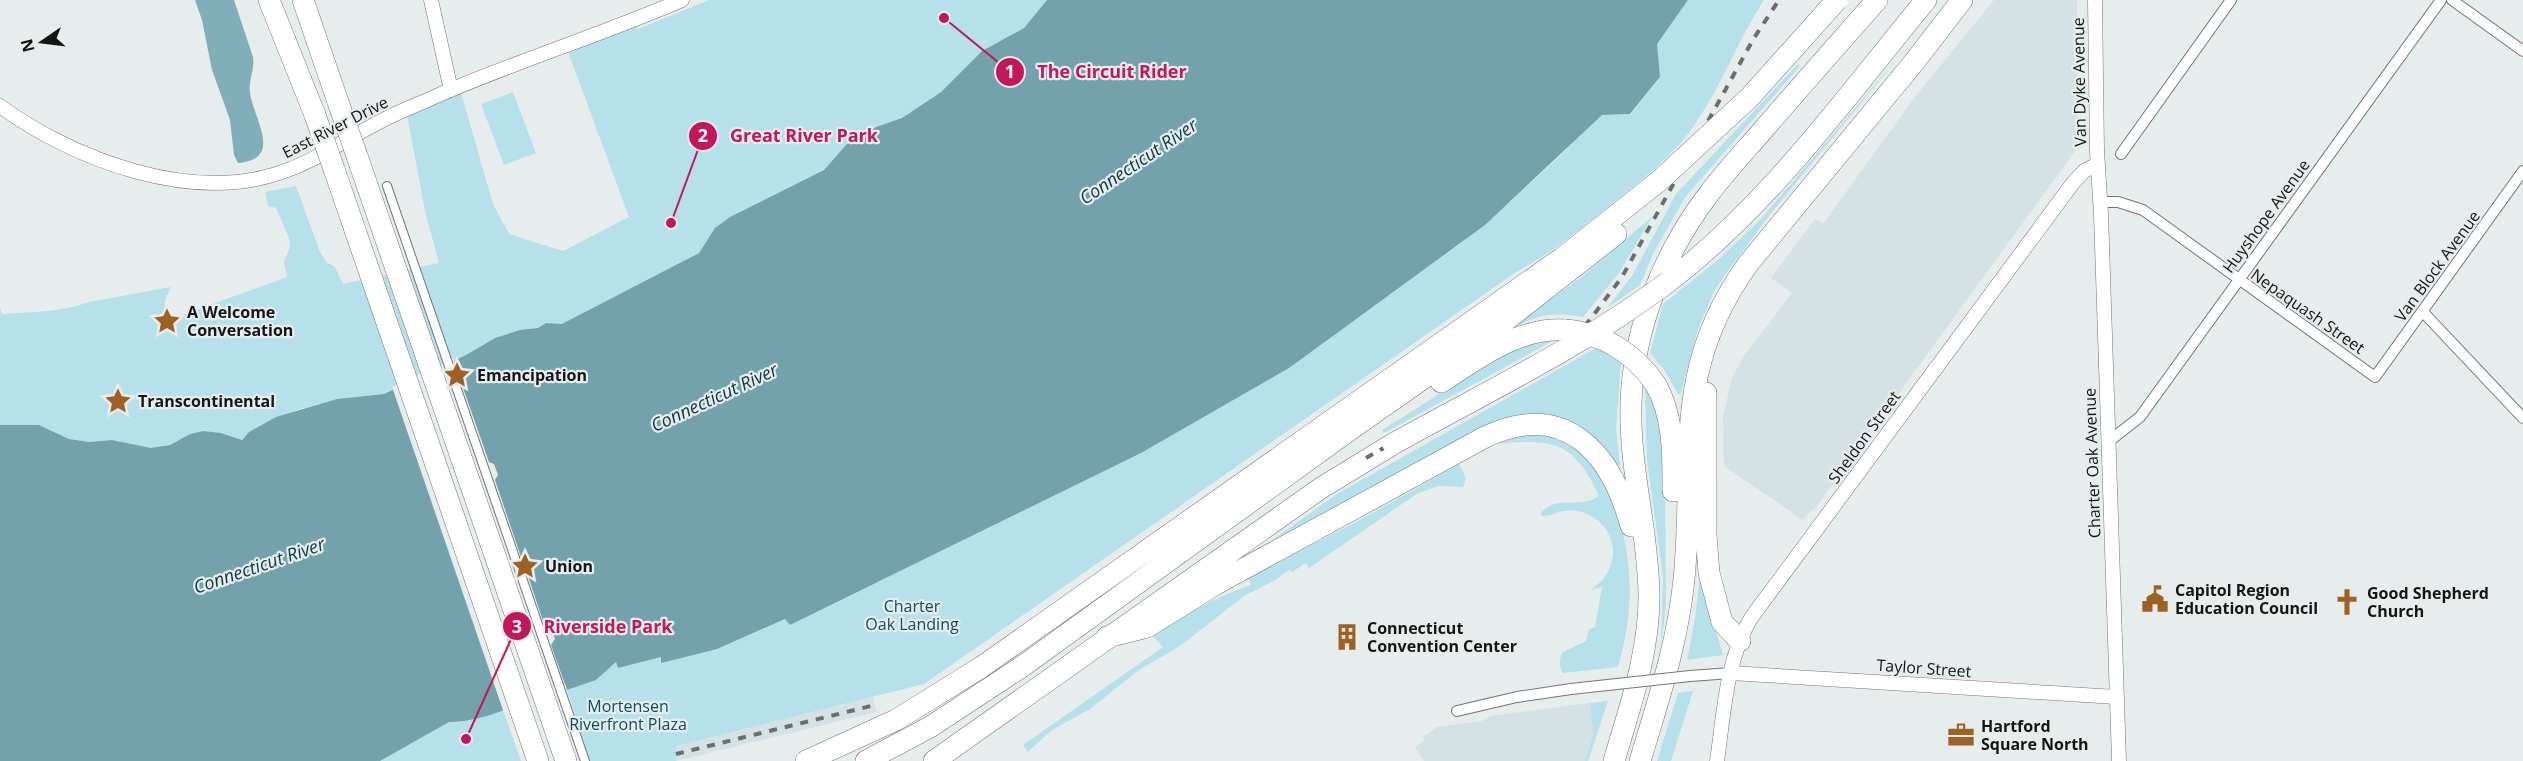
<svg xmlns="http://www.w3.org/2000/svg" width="2523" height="761" font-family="'Open Sans',sans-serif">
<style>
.built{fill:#d4e2e5}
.green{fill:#b7e1ea}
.forest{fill:#80aeb9}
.water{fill:#73a1ac}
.pier{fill:#e7eced}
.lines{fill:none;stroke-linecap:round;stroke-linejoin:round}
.pedestrian-casing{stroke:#717677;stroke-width:10}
.minor-casing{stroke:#717677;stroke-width:12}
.tertiary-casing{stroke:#717677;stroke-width:15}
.motorway-casing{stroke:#717677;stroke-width:22}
.pedestrian{stroke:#fff;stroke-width:8}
.minor{stroke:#fff;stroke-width:10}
.tertiary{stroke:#fff;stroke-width:14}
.motorway{stroke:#fff;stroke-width:21}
.rail{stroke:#6a6e6e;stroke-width:4;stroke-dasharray:8 8;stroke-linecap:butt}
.minor-bridge-casing{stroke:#717677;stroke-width:12;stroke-linecap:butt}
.motorway-bridge-casing{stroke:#717677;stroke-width:22;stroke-linecap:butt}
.minor-bridge{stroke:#fff;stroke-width:10}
.motorway-bridge{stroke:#fff;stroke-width:21}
.labels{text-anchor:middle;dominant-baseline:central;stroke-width:4.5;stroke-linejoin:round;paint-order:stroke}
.street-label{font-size:16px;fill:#141616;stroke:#e7eced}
.poi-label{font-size:16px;font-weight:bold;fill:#141616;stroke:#e7eced;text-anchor:start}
.park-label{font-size:16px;fill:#0a4f5b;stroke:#e7eced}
.water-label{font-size:18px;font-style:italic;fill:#0b3841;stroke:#e7eced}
.leader{fill:none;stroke:#c2185b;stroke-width:2}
.callout-dot{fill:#c2185b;stroke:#e7eced;stroke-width:2}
.mark-label{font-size:18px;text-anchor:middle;font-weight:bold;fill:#fff}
.callout-label{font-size:18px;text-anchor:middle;font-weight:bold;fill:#c2185b;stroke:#e7eced;stroke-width:4.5;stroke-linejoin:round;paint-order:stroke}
</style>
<rect width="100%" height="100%" fill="#e7eced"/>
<!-- built -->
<path class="built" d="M1994 0H2077L2078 147 1813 511 1811 510 1803 520 1724 466 1723 417 1732 378 1744 356 1792 293 1771 278 1815 219 1823 224 1915 97Z
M873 697 876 712 676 761V746Z
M1590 703 1593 735 1585 761H1424L1415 747 1425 740 1423 737 1437 727 1482 721 1490 716Z"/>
<!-- green -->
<path class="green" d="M709 0H1047L1024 28 982 51 941 92 902 118 876 127 846 145 824 170 730 217 715 228 699 253 562 325 546 323 538 328 520 330 495 338 466 355 384 394 337 399 297 410 249 432 241 440 221 433 203 431 190 434 170 445 151 448 112 440 89 442 69 439 44 427 33 425H0V308L2 314C30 312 63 312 89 302L171 287 165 300 166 321 287 277 284 262 290 247 289 238 276 208 268 206 265 192 296 186 320 252 326 262 335 267 343 284 439 263 425 211 407 115 437 103 436 98 460 89 493 204 509 234 563 251 629 217 567 49 635 24 638 29Z
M1688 0H1764C1738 40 1722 85 1695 124 1673 157 1639 182 1609 206 1579 230 1550 254 1516 272L924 684 676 746V761H590L567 690 596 680 616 662 618 668 661 657 662 662 717 649 786 619 790 625 1141 453 1460 244 1508 204 1564 152 1587 126 1602 115 1631 114 1660 78 1656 44Z
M1905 49 1768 217 1725 275 1714 291 1698 329 1681 393 1678 394 1665 371 1650 353 1663 304 1718 260 1761 219Z
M1798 64 1800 66 1686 196 1654 252 1640 285 1607 308 1632 276 1676 194Z
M513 92 536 153 504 165 481 104Z
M1653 216 1619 273 1583 317C1560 313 1540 313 1520 325L1518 322 1579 279Z
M1556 339 1386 432 1383 433 1382 430 1514 347Z
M1598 347 1621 361 1616 429 1620 465 1617 466C1599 435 1579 429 1548 417L1273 543 1271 541 1337 494Z
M1645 387 1658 407 1665 452 1666 606 1661 646 1663 577 1647 460Z
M1517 435C1537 435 1557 434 1575 445 1592 456 1599 472 1607 489 1634 548 1636 604 1618 667L1563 673C1558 667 1559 658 1563 652L1586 641 1589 629 1595 627 1602 587 1591 590C1605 580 1613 568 1613 550 1612 526 1588 507 1564 511 1555 512 1549 518 1541 515V512C1560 494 1579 510 1599 496 1573 440 1553 439 1495 444Z
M1459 464 1466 478 1463 487 1439 486 1418 493 1309 568 1306 563 1292 572 1290 569 1277 579 1244 596 1180 646 1139 670 1090 709 1052 730 1028 752 1023 745 1163 647 1153 636C1184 615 1215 597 1251 585L1248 578 1360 520Z
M1700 576 1723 655 1687 660 1695 618Z
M1693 691 1671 761H1657L1678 693Z
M1608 701 1588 761H1585L1593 735 1590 703Z
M503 710 521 761H380L449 722H459Z"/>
<!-- forest -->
<path class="forest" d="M195 0H234L253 57C255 70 248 80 250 93 254 120 284 159 238 163L234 155 230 120 212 70 202 20Z"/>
<!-- water -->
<path class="water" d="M1047 0H1688L1657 44 1660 77 1630 114 1602 115 1485 225 1289 368 1141 453 790 625 785 619 717 649 661 663V657L618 668 616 662 596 680 567 690 565 684C531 699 487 722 449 722L380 761H0V425H39L69 439 89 442 112 440 151 448 170 445 190 434 203 431 221 433 242 440 249 432 276 417 337 399 384 394 466 355 495 338 520 330 538 328 546 323 562 324 699 253 715 228 730 217 824 170 846 145 876 127 902 118 941 92 982 51 1024 28Z"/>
<!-- pier -->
<path class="pier" d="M453 358 456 366 461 369 465 379 462 385 489 462 494 464 498 475 495 480 521 557 527 560 531 570 528 576 545 627 551 629 555 639 551 645 568 693 563 688 504 713 392 387Z"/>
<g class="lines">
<defs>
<path id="pedestrian" d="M387 186 585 761"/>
<path id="minor" d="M2452 0 2523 51
M2121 154 2231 0
M2100 202H2118L2143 210 2375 377 2523 171
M2423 312 2523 418
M2108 442 2140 417 2441 0
M1690 676 1731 673
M1457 711 1517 697 1571 689"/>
<path id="tertiary" d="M431 0 451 90
M2095 0 2097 151 2101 214 2119 761
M0 106C74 160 192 204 282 172 318 160 349 137 383 120 402 110 422 103 441 94 520 60 603 34 682 0
M1731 673 2116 697
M1717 761C1724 713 1726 660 1751 618L2073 183 2084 171 2098 164"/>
<path id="motorway" d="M269 0 315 115
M303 0 338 102
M357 156 566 761
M334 169 538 761
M1668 282C1770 204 1845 98 1926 0
M1441 382C1479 358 1518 327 1565 330
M1656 385C1674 417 1673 455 1673 491
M1706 393V535L1709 573 1722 622 1740 641
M1107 637 1147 627 1216 584 1485 437C1566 399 1611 453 1631 526
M806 761 896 720 980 668 1562 258 1659 181
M866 761 930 727 1020 668 1351 429 1501 324 1616 234
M934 761 1321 488 1393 444
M1614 761C1630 706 1650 651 1649 593 1648 530 1629 468 1631 404 1633 330 1663 254 1708 195 1725 172 1745 151 1764 129 1801 86 1839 43 1877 0
M1640 761C1658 701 1678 642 1684 579 1696 458 1670 372 1748 264L1915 61 1962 0"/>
</defs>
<!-- pedestrian casing -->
<use href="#pedestrian" class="pedestrian-casing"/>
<!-- minor casing -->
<use href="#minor" class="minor-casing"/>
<!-- tertiary casing -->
<use href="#tertiary" class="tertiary-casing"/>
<!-- motorway casing -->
<use href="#motorway" class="motorway-casing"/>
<!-- pedestrian -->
<use href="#pedestrian" class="pedestrian"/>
<!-- minor -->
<use href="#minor" class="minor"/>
<!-- tertiary -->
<use href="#tertiary" class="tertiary"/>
<!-- motorway -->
<use href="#motorway" class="motorway"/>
<!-- rail -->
<path class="rail" d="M1366 458 1551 353 1571 339 1589 321 1622 277 1754 38 1779 0
M676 754 875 705"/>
<defs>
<path id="minor-bridge" d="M1571 689 1690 676"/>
<path id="motorway-bridge" d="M338 102 357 156
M315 115 334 169
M1659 181 1749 98 1837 0
M1565 330C1603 333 1635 354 1656 385
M1393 444C1486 392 1583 346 1668 282"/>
</defs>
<!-- minor-bridge casing -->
<use href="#minor-bridge" class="minor-bridge-casing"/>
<!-- motorway-bridge casing -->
<use href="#motorway-bridge" class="motorway-bridge-casing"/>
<!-- minor-bridge -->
<use href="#minor-bridge" class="minor-bridge"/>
<!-- motorway-bridge -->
<use href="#motorway-bridge" class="motorway-bridge"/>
</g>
<!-- icons -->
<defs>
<symbol id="sight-bare" viewBox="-9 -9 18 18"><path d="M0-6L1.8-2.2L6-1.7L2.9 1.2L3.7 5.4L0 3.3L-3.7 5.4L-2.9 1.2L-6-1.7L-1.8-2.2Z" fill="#9d6223" stroke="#e7eced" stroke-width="2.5" paint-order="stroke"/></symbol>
<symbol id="civic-bare" viewBox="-9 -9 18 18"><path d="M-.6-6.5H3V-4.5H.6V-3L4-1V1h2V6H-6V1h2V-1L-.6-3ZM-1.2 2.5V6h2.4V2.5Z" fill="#9d6223" stroke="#e7eced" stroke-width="2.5" paint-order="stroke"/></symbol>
<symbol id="church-bare" viewBox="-9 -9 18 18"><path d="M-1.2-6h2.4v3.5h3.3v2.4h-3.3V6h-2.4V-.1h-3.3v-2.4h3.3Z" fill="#9d6223" stroke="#e7eced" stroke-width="2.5" paint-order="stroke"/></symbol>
<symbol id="building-bare" viewBox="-9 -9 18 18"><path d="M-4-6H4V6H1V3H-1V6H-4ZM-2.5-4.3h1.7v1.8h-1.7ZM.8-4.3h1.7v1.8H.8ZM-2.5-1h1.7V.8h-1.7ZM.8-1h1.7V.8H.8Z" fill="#9d6223" stroke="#e7eced" stroke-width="2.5" paint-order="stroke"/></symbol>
<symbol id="office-bare" viewBox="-9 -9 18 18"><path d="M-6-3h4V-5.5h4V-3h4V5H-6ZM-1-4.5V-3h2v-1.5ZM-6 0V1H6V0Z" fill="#9d6223" stroke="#e7eced" stroke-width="2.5" paint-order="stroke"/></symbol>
</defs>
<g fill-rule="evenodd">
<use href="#sight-bare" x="148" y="302" width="38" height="38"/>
<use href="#sight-bare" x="438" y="356" width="38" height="38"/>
<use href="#sight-bare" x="99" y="382" width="38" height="38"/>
<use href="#sight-bare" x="506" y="547" width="38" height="38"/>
<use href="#civic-bare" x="2136" y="580" width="38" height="38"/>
<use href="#church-bare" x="2328" y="583" width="38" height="38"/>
<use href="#building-bare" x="1328" y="618" width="38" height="38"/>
<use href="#office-bare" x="1942" y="716" width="38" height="38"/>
</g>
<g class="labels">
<!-- street labels -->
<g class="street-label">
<text transform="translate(2079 82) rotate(-91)">Van Dyke Avenue</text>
<text transform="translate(335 127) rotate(-27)">East River Drive</text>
<text transform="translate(2266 216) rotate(-54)">Huyshope Avenue</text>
<text transform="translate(2437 266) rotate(-54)">Van Block Avenue</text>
<text transform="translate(2308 311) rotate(35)">Nepaquash Street</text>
<text transform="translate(1864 437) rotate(-54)">Sheldon Street</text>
<text transform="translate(2092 463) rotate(-92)">Charter Oak Avenue</text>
<text transform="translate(1924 668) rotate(4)">Taylor Street</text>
</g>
<!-- poi labels -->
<g class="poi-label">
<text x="187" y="312">A Welcome<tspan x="187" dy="18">Conversation</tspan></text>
<text x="477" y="375">Emancipation</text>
<text x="138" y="401">Transcontinental</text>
<text x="545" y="566">Union</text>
<text x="2175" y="590">Capitol Region<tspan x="2175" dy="18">Education Council</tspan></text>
<text x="2367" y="593">Good Shepherd<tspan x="2367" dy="18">Church</tspan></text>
<text x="1367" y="628">Connecticut<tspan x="1367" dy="18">Convention Center</tspan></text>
<text x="1981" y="726">Hartford<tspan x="1981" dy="18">Square North</tspan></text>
</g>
<!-- park labels -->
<g class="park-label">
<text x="912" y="606">Charter<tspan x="912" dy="18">Oak Landing</tspan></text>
<text x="628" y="706">Mortensen<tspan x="628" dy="18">Riverfront Plaza</tspan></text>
</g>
<!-- water labels -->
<g class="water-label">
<text transform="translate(1138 161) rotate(-34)">Connecticut River</text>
<text transform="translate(714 397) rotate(-25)">Connecticut River</text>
<text transform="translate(259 565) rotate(-19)">Connecticut River</text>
</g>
</g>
<!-- callouts -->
<path class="leader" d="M944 18L1010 72M671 223L703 136M466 739L517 626"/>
<g class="callout-dot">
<circle cx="944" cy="18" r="6"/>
<circle cx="671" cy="223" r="6"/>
<circle cx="466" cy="739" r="6"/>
<circle cx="1010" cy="72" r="15"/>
<circle cx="703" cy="136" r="15"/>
<circle cx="517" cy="626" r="15"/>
</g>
<g class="mark-label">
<text x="1010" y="78">1</text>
<text x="703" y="142">2</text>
<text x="517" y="633">3</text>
</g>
<g class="callout-label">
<text x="1112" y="78">The Circuit Rider</text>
<text x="804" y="142">Great River Park</text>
<text x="608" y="633">Riverside Park</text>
</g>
<!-- north arrow -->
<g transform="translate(42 42) rotate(256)" stroke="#e7eced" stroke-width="4.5" paint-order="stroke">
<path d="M0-4.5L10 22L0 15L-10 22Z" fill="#141616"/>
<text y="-9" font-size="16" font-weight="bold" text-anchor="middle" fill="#141616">N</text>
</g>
</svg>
